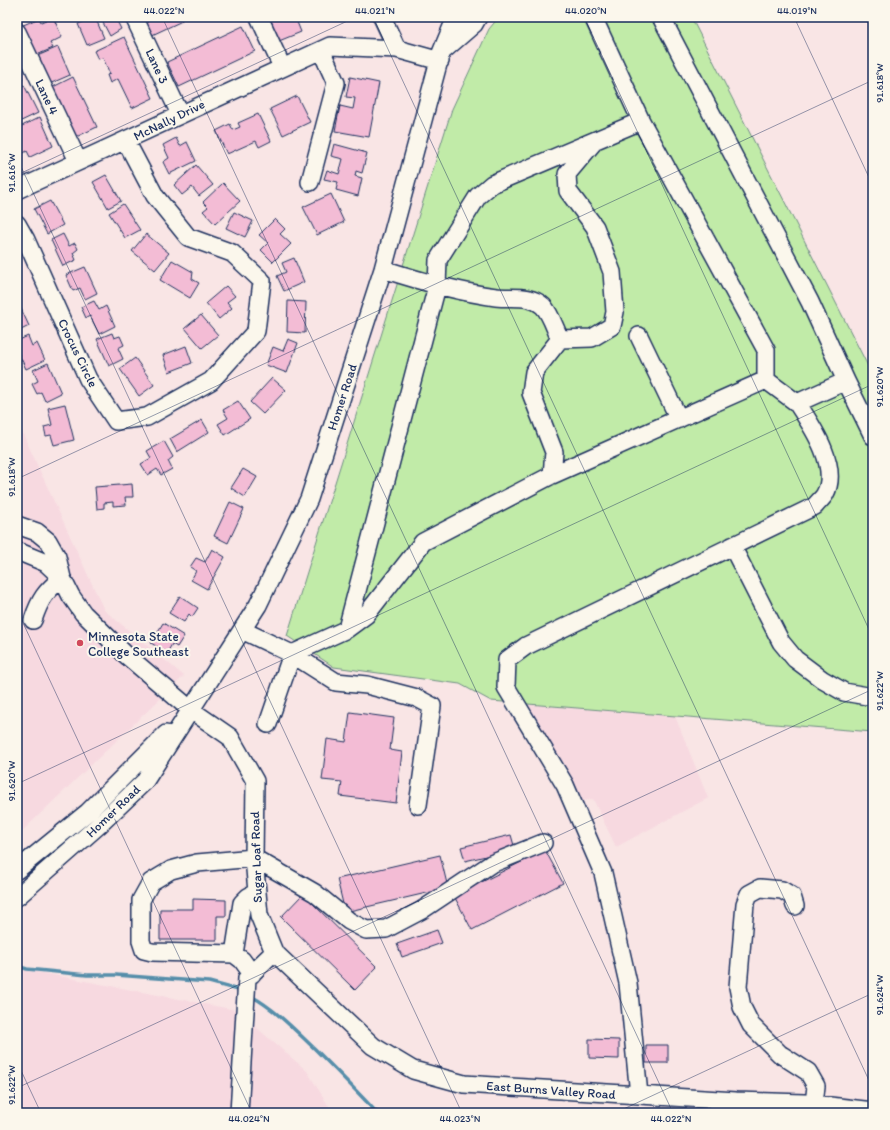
<svg xmlns="http://www.w3.org/2000/svg" width="890" height="1130" font-family="Itim,sans-serif">
<style>
.built{fill:#f7d9e0}
.green{fill:#c1eba8;stroke:#6e8d83}
.lines{fill:none;stroke-linecap:round;stroke-linejoin:round}
.stream{stroke:#568eaa;stroke-width:3.5}
.building{fill:#f3bcd5;stroke:#1b2f5e}
.minor-casing{stroke:#1b2f5e;stroke-width:20}
.minor{stroke:#fbf7ec;stroke-width:17}
.ticks{fill:none;stroke:#1b2f5e;stroke-width:1;stroke-opacity:0.45}
.poi-dot{fill:#d1495b;stroke:#fbf7ec;stroke-width:1.5}
.labels{text-anchor:middle;dominant-baseline:central;stroke-width:4;stroke-linejoin:round;paint-order:stroke}
.street-label{font-size:13px;fill:#1b2f5e;stroke:#fbf7ec}
.poi-label{font-size:13px;fill:#1b2f5e;stroke:#fbf7ec;text-anchor:start}
.neatline{fill:none;stroke:#1b2f5e;stroke-width:1.5}
.ticks-label{font-size:10px;text-anchor:middle;fill:#1b2f5e}
</style>
<rect width="100%" height="100%" fill="#f9e5e5"/>
<filter id="ink" filterUnits="userSpaceOnUse"><feTurbulence type="fractalNoise" baseFrequency=".025" numOctaves="2"/><feDisplacementMap in="SourceGraphic" scale="8" xChannelSelector="R" yChannelSelector="G"/><feConvolveMatrix kernelMatrix="1 2 1 2 8 2 1 2 1" color-interpolation-filters="sRGB"/></filter>
<g filter="url(#ink)">
<!-- built -->
<path class="built" d="M17 421 104 610 184 676 17 836Z
M525 704 675 716 708 798 616 847 593 799 577 802Z
M17 968 236 1010 307 1071 333 1113H17Z"/>
<!-- green -->
<path class="green" d="M499 17H691L873 376V732L491 701 460 684 334 667 287 636 452 109 489 29Z"/>
<g class="lines">
<!-- stream -->
<path class="stream" d="M17 966 27 969 87 975H116L209 982 242 991
M251 996C275 1009 295 1030 315 1049 336 1070 357 1091 377 1113"/>
</g>
<!-- building -->
<path class="building" d="M53 17 62 37 50 43 53 48 32 57 19 27 39 18 41 22Z
M95 17 104 38 87 45 78 24Z
M100 17H115L121 29 110 36Z
M141 17H180L182 21 150 36Z
M268 17H295L301 32 279 41Z
M243 26 255 51 179 87 167 62Z
M124 37 153 98 132 108 118 79 110 83 107 75 110 74 103 58 98 59 94 51Z
M58 47 70 75 47 85 35 57Z
M17 67 23 79 17 82Z
M73 77 97 127 74 138 49 89Z
M350 77 379 83 369 137 335 131 340 106 353 109 355 98 346 97Z
M24 85 38 113 17 123V88Z
M297 96 310 122 283 135 270 109Z
M258 114 271 141 259 147 256 141 227 154 216 131 230 124 233 130 240 127 238 123Z
M40 117 53 146 30 157 27 151 18 156 17 134 21 132 18 128Z
M176 138 180 146 187 142 196 161 169 174 163 162 169 158 163 145Z
M334 144 367 153 362 173 356 171 355 176 362 178 358 196 336 190 338 182 324 179 327 170 339 174 343 159 331 156Z
M196 165 213 185 199 196 192 187 182 195 174 185Z
M106 175 121 201 108 208 93 182Z
M223 183 240 201 215 224 203 211 208 207 203 202Z
M331 194 344 222 317 235 303 207Z
M50 201 63 225 47 234 34 209Z
M123 204 140 230 125 238 109 213Z
M234 212 253 221 245 237 226 228Z
M275 219 285 229 280 234 291 244 273 262 261 250 268 243 259 235Z
M63 234 69 246 75 243 78 249 73 253 76 260 63 266 51 240Z
M146 234 169 253 155 270 132 251Z
M294 258 304 282 284 291 277 276 286 272 282 263Z
M172 260 193 272 192 279 199 283 190 298 160 280Z
M85 267 97 293 85 299 80 288 73 291 66 275Z
M226 286 235 296 227 302 232 308 219 319 206 303Z
M17 300 29 326 17 332Z
M94 301 99 310 106 306 115 326 99 334 90 316 86 318 81 307Z
M288 301 306 302 305 333 287 332Z
M201 315 218 335 202 348 185 328Z
M112 333 114 338 120 336 124 345 118 348 123 359 109 366 97 339Z
M28 336 32 346 37 343 45 360 26 369 17 350V341Z
M288 339 298 343 287 373 266 365 273 347 283 351Z
M186 346 192 363 169 372 163 355Z
M135 358 154 385 139 396 120 369Z
M48 363 61 393 45 401 41 392 37 394 32 384 38 381 33 370Z
M272 378 286 390 263 414 250 402Z
M238 401 250 419 225 435 218 424 228 418 223 410Z
M65 404 74 440 54 445 51 435 46 436 44 427 52 425 48 408Z
M202 420 209 432 177 452 170 439Z
M164 441 173 457 168 461 172 469 161 475 157 469 148 475 141 464 151 458 147 451Z
M243 469 257 477 245 497 231 488Z
M132 484 133 497H125L126 505 113 506V502L104 503V508L97 509 95 487Z
M230 502 244 509 228 543 214 536Z
M212 549 225 557 207 589 191 580 196 571 190 567 196 558 205 562Z
M180 596 198 608 192 617 189 614 184 622 169 613Z
M163 623 184 636 177 647 172 644 167 653 151 643Z
M350 712 394 718 390 750 402 752 396 803 340 796 342 782 322 780 327 739 346 742Z
M511 835 515 849 465 861 461 847Z
M545 850 563 883 472 930 454 896Z
M440 855 448 888 345 912 337 879Z
M303 894 377 967 355 990 281 917Z
M193 899 226 900V916H217V940H160V909H193Z
M437 930 442 943 402 957 397 944Z
M589 1039 619 1040V1059L589 1058Z
M646 1045H668V1063H646Z"/>
<g class="lines">
<defs>
<path id="minor" d="M134 17 180 114
M259 17 282 67
M382 17 397 49 440 61
M593 17 641 121 766 350V380
M17 32 78 161
M444 50 474 24 478 17
M310 182 336 83 321 50
M17 190 330 46 397 49
M17 224 26 240 88 379 116 421 147 417 211 381 256 331 262 281 232 253 188 237 155 196 126 141
M383 269C420 281 457 292 496 297 512 299 530 294 543 306 551 314 555 329 560 339
M639 336 679 419
M846 381 873 436
M552 475 554 452 531 393 534 372 560 339 592 338 612 326 615 312 612 272 595 227 568 191 567 174 593 143
M17 525 37 532 48 541 57 557 62 578 71 596 83 613 125 654 191 710 230 737 255 781 254 858 259 915 274 952 247 978 239 1113
M732 546 781 642 795 659 823 680 844 692 873 697
M17 551 46 563 62 578
M33 620C40 599 45 592 62 578
M347 629 366 615 423 542 552 475 766 380 797 403
M242 630 292 654 336 682 367 685 417 698 432 706 418 805
M268 724 292 654 347 629 437 286 438 260 478 196 492 184 641 121
M17 870 88 812 166 734
M17 897 99 825 145 781 258 605 309 499 383 269 441 53 456 17
M795 906 792 896 782 890 760 888 749 894 745 904 738 987 742 1007 751 1025 780 1054 808 1072 816 1086 814 1104
M274 952 373 1046 413 1070 464 1084 736 1101 804 1103 873 1111
M234 954 242 903 248 897 257 892
M252 974 242 960 234 954 152 952 144 950 141 941V900L151 882 171 870 197 863 254 858 315 893 349 921 366 930 386 929 422 910 491 864 543 843
M639 1095 628 983 603 873 565 785 506 687 507 660 526 646 815 506C818 502 823 498 825 494 840 467 812 426 797 403L846 381 810 302 661 17"/>
</defs>
<!-- minor casing -->
<use href="#minor" class="minor-casing"/>
<!-- minor -->
<use href="#minor" class="minor"/>
</g>
</g>
<!-- ticks -->
<path class="ticks" d="M162 17 673 1113M373 17 873 1089M584 17 873 638M794 17 873 186M17 158 462 1113M17 175 356 17M17 479 873 80M17 610 252 1113M17 784 873 384M17 1062 41 1113M17 1088 873 689M615 1113 873 993"/>
<!-- markers -->
<circle class="poi-dot" cx="80" cy="643" r="4"/>
<g class="labels">
<!-- street labels -->
<g class="street-label">
<text transform="translate(157 66) rotate(65)">Lane 3</text>
<text transform="translate(47 97) rotate(65)">Lane 4</text>
<text transform="translate(169 120) rotate(-26)">McNally Drive</text>
<text transform="translate(78 353) rotate(64)">Crocus Circle</text>
<text transform="translate(342 397) rotate(-72)">Homer Road</text>
<text transform="translate(113 811) rotate(-44)">Homer Road</text>
<text transform="translate(256 857) rotate(-92)">Sugar Loaf Road</text>
<text transform="translate(551 1090) rotate(4)">East Burns Valley Road</text>
</g>
<!-- poi labels -->
<g class="poi-label">
<text x="88" y="636">Minnesota State<tspan x="88" dy="15">College Southeast</tspan></text>
</g>
</g>
<!-- margin -->
<rect width="890" height="1130" fill="none" stroke="#fbf7ec" stroke-width="44"/>
<rect x="22" y="22" width="846" height="1086" class="neatline"/>
<g class="ticks-label">
<text x="164" y="14">44.022°N</text>
<text x="375" y="14">44.021°N</text>
<text x="586" y="14">44.020°N</text>
<text x="797" y="14">44.019°N</text>
<text transform="translate(879 83) rotate(-90)" y="4">91.618°W</text>
<text transform="translate(11 173) rotate(-90)" y="4">91.616°W</text>
<text transform="translate(879 387) rotate(-90)" y="4">91.620°W</text>
<text transform="translate(11 477) rotate(-90)" y="4">91.618°W</text>
<text transform="translate(879 691) rotate(-90)" y="4">91.622°W</text>
<text transform="translate(11 781) rotate(-90)" y="4">91.620°W</text>
<text transform="translate(879 995) rotate(-90)" y="4">91.624°W</text>
<text transform="translate(11 1085) rotate(-90)" y="4">91.622°W</text>
<text x="249" y="1122">44.024°N</text>
<text x="460" y="1122">44.023°N</text>
<text x="671" y="1122">44.022°N</text>
</g>
</svg>
